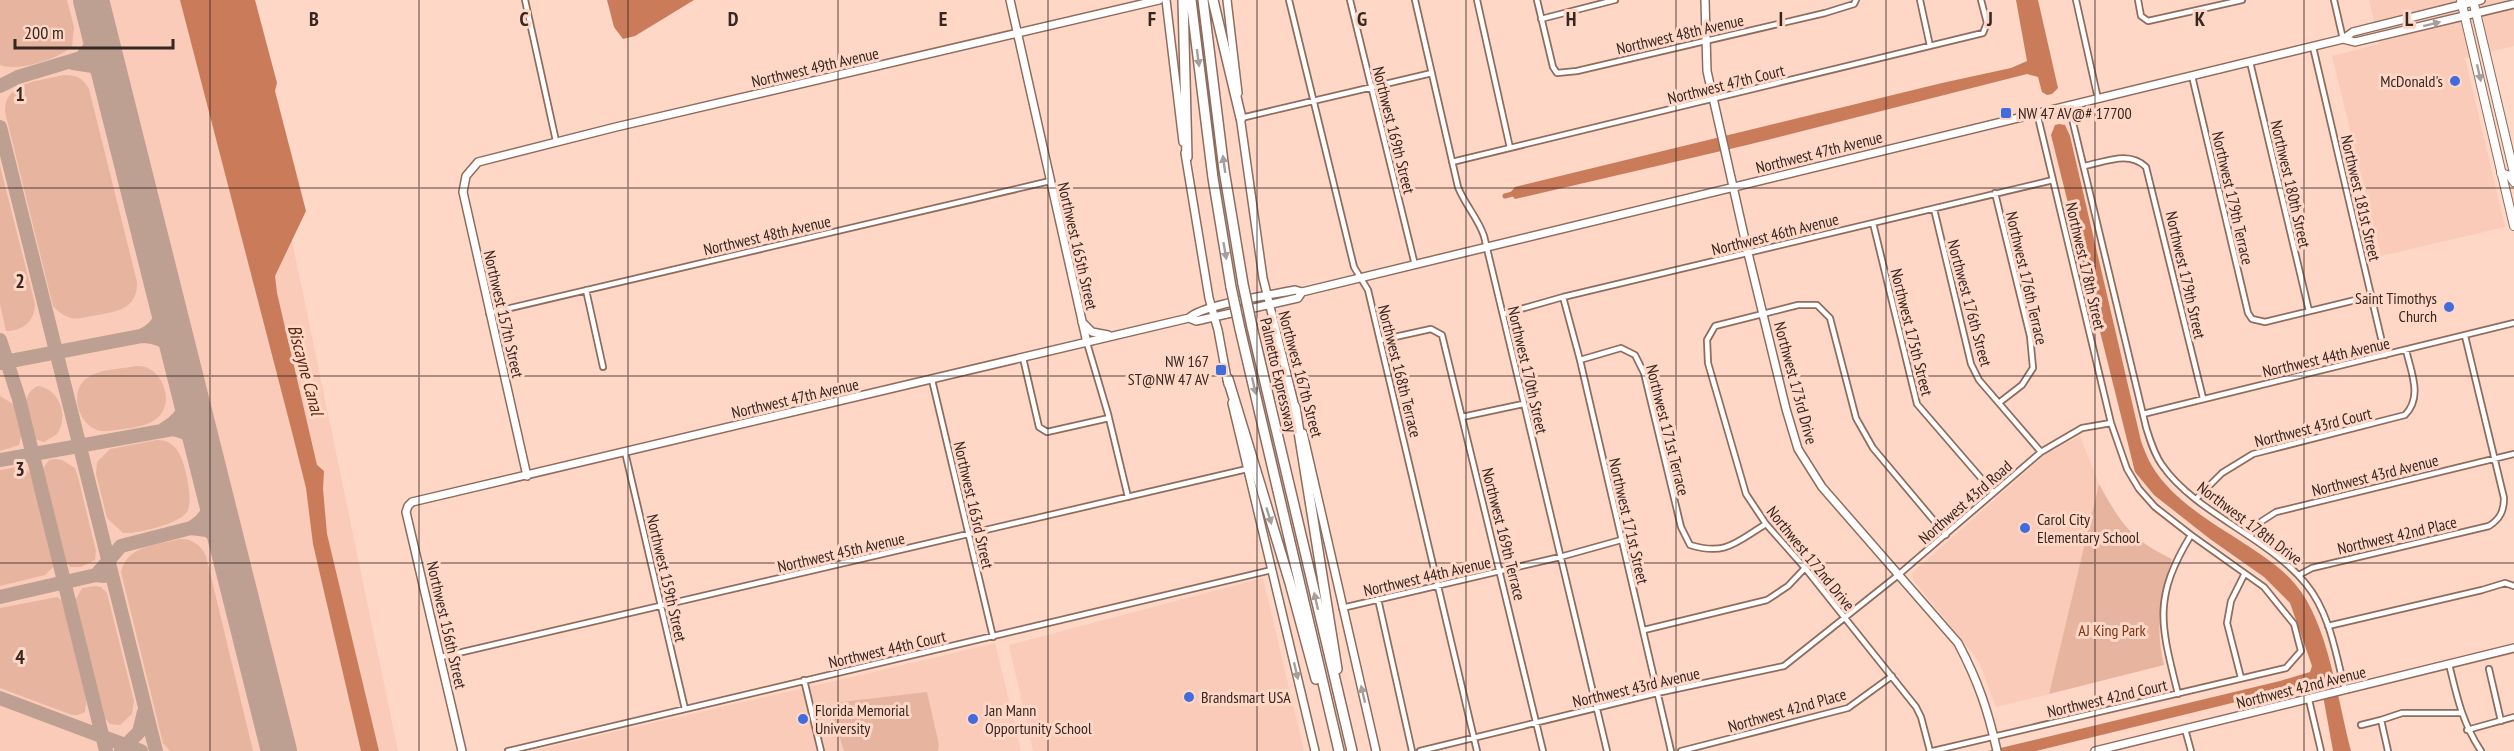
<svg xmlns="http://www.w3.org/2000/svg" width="2514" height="751" font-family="'PT Sans Narrow',sans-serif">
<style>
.built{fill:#f9cbb8}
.green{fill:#e7b4a0}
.water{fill:#c97b5a}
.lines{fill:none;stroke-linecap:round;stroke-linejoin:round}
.canal{stroke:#c97b5a;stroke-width:5}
.taxiway{stroke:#bea092;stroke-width:14}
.runway{stroke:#bea092;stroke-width:36}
.street-casing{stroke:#8e6c5e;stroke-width:8}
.secondary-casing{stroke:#8e6c5e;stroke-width:10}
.primary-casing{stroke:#8e6c5e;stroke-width:10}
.highway-casing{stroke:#8e6c5e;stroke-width:12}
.street{stroke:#fff;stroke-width:4.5}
.secondary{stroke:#fff;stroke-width:7}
.primary{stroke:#fff;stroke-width:8}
.highway{stroke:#fff;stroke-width:9}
.highway-bridge-casing{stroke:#8e6c5e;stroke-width:12;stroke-linecap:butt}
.highway-bridge{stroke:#fff;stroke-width:9}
.oneway{fill:#a59e9b}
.grid{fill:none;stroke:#362721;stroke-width:1.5;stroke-opacity:0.55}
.poi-dot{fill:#416cde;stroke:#fed7c7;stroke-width:2}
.labels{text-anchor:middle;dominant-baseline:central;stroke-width:6;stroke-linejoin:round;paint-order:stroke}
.street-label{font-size:16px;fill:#362721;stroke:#fed7c7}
.poi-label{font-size:16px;fill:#362721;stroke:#fed7c7;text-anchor:start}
.park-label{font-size:16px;fill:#7d3512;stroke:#fed7c7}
.water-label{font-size:18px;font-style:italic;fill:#5b2811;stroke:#fed7c7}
.grid-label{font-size:20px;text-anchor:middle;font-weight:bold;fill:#362721;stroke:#fed7c7;stroke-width:6;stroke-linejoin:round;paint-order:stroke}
</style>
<rect width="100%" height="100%" fill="#fed7c7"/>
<!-- built -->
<path class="built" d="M0 0H242L398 751H0Z
M2369 0H2514V46L2465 58 2505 227 2381 256 2332 56 2379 44Z
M2080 436 2099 484 2049 694 1996 707 1980 664 1968 647 1913 580 1912 573 2046 454Z
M1263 578 1304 751H1033L1009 645Z
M995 643 1021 751H532L920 661Z"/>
<!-- green -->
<path class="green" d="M0 0H67L74 27 72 46C60 59 17 72 0 65Z
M64 75C77 75 83 78 89 89L137 282C138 311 113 312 91 316 83 318 75 320 68 317 62 315 57 310 53 306L5 112C4 81 41 81 64 75Z
M0 166 35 304C35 321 23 331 6 331L0 304Z
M136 366C162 364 177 403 156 419 145 428 121 429 107 431 81 434 66 393 87 378 99 369 122 369 136 366Z
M38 386C60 389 69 417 57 434L44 442 35 439 33 434C29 417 18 395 38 386Z
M0 396 13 404 21 436 19 445 0 451Z
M157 440C166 440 172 443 177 450 185 460 194 501 187 512 179 524 137 534 123 533L107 518 96 474 97 462 110 449Z
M54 459 62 460 75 468 78 477 96 551 95 560 81 567H71L65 562 42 470 49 460Z
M17 467H23L31 474 54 566 45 575 0 586V470Z
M2099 484C2120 522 2131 540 2172 559 2160 595 2155 629 2164 665L2049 694Z
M180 539C193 539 201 545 206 556L253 751H170L163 743 121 572C127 545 158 545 180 539Z
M96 586 101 587 107 593 134 701 132 714 120 725 110 724 104 717 75 601 82 588Z
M57 597 63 601 87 697 85 712 78 715H72L0 688V608Z
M927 692 939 745 938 751H844L833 715 841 702Z"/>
<!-- water -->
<path class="water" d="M180 0H255L277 83 275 91 306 211 275 276 277 293 317 465 324 471 323 489 327 534 379 751H361L313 544 306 488 293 436Z
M607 0H694L635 36 623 39 614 27Z
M2016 0H2038L2058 88 2052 94 2047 95 2042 92 2038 77 2027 74 1747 145 1515 199 1510 193 1515 187 1942 83 2011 68 2027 61Z
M2059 124 2065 125 2070 136 2141 441C2144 449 2147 458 2152 466 2172 500 2213 523 2245 544 2262 555 2282 568 2295 584 2328 622 2338 702 2351 751H2333L2322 690 2317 683H2313L2036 751H1988L2280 681 2310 672 2312 666 2290 603 2264 577 2210 539 2154 495 2135 472 2051 135 2055 125Z"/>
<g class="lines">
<!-- canal -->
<path class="canal" d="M1505 196 1516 193"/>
<!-- taxiway -->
<path class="taxiway" d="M73 63 93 66 112 83
M0 86 18 77 81 58 92 45 98 28
M0 127 156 751
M141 336C157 329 163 317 166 300
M0 340 19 399 106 751
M0 363 141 336C158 336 169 342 180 355
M164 429C180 420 186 410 189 392
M0 460 173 429C190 432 198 441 205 457
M191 528C208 518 214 504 212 485
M96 575 121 546 191 528 207 530 220 538 228 547
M0 597 96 575 104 576
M0 698 141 751
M277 743V751
M121 750 139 732 144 712"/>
<!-- runway -->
<path class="runway" d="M91 0 279 751"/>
<defs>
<path id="street" d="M525 0 556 141
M1289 0 1354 267 1368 290 1477 751
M1350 0 1415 265
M1415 0 1458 187C1465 205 1478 218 1484 236L1607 751
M1477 0 1510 148
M1537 0 1553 67 1557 73 1577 71 1825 13 1854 4 1856 0
M1920 0 1930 46
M2076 0 2098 99
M2138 0 2141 16 2148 21 2242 0
M2334 0 2343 39
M1541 19 1615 0
M2313 47 2385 355
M2250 62 2309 311
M2192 76 2248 313 2252 319 2265 322 2372 296
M2069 106 2146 427C2150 440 2154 454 2162 465 2195 513 2268 537 2306 584 2330 613 2336 655 2345 690
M1241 118 1432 73
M1452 162 1983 33 1987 23 1981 0
M2084 166C2105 162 2129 150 2146 167L2203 398
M1995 193 2030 336 2033 368 2022 385 2000 402
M1934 209 1971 364 1979 380 2041 452
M1873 223 1917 404 1993 492
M586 290 603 367
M1563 297 1580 360 1671 751
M489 313 1050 181
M1503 314 1563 297 2053 180
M1381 340 1431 329 1442 335 1543 751
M1087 343 1108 414 1128 497
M1023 358 1039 427 1047 432 1109 418
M1580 360 1621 348 1635 355 1644 373 1681 527 1690 545C1726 556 1736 542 1766 524
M932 380 993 637
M2143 414 2514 323
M1462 417 1523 404
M625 452 685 709
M2197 498 2222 473 2253 454 2405 415C2423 397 2411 372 2406 350
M2250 536 2262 521 2276 512 2514 454
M2299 575 2312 568 2489 526C2500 519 2504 511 2504 498L2465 336
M1378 599 1412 751
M1342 608 1560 557 1621 540
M2328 626 2482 590 2505 583 2514 586
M1644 630 1767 600 1788 586 1805 568
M441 657 1247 469
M2449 664C2457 697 2462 722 2481 751
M2489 669 2501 721
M2241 678 2227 623 2231 601 2244 575
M804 680 821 751
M2178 694C2161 625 2152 599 2191 535
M2309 700 2321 751
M2361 725 2381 720
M2185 729 2191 751
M2467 730 2514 717
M508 751 1272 570
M1420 751 1657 693 1784 666 1897 576 2041 452 2082 428 2111 423
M1681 751 1848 708 1892 676
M1930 751 1921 717 1916 707 1805 568 1766 524 1746 494 1708 363 1707 340 1715 326 1798 305H1817L1830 318 1856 418 1873 448 1946 535
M1933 751 2286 668 2301 651 2294 624 2264 587 2191 535 2155 507 2139 489 2127 469 2111 423 2037 113
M2388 751 2381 720 2402 713H2461"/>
<path id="secondary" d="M1010 0 1087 343
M1166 0 1183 142
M1227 0 1238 93
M1705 0 1707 71 1748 253 1786 409 1798 449 1822 487 1958 643C1978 681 1988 710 1997 751
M2343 39 2353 32 2481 0
M1240 116 1263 278 1296 411
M1185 153 1209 298 1218 330 1228 384
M1189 318 1196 321 1298 298 1302 292
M1082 322 1092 332 1108 335
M1232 403 1315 751
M1303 433 1376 751
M527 476 463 192 466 176 478 162 616 127 1159 0
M462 751 406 512 408 506 412 502 1189 318C1203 304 1273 295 1295 290L1302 292 2343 39 2355 42 2514 4
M2095 751 2514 648"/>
<path id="primary" d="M2461 0 2514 226
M2473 0 2514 173
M2501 173 2510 176 2514 182"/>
<path id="highway" d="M1183 0 1187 157
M1191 0 1213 178 1231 287
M1203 0 1224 170 1243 284
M1213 0 1241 118
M1252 327 1352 751
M1240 329 1339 751
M1228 379 1290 583 1316 679
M1295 407 1337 669"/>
</defs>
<!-- street casing -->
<use href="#street" class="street-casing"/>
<!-- secondary casing -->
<use href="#secondary" class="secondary-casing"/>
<!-- primary casing -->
<use href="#primary" class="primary-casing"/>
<!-- highway casing -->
<use href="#highway" class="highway-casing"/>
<!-- street -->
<use href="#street" class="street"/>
<!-- secondary -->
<use href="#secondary" class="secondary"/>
<!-- primary -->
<use href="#primary" class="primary"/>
<!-- highway -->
<use href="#highway" class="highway"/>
<defs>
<path id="highway-bridge" d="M1243 284 1252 327
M1231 287 1240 329"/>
</defs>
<!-- highway-bridge casing -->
<use href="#highway-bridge" class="highway-bridge-casing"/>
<!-- highway-bridge -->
<use href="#highway-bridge" class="highway-bridge"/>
</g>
<!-- one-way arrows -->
<defs><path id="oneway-solid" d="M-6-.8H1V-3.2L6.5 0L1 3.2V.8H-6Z" transform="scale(1.5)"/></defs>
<g class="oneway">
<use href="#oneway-solid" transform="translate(2432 24) rotate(-14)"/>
<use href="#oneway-solid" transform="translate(1198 58) rotate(83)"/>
<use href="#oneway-solid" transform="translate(2479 73) rotate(77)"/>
<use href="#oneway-solid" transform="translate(1224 164) rotate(-98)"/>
<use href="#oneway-solid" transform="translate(1225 251) rotate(80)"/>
<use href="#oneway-solid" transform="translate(1254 386) rotate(77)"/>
<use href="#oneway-solid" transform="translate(1269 516) rotate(73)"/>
<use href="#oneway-solid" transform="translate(1316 601) rotate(-103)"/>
<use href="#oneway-solid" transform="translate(1296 671) rotate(77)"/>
<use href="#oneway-solid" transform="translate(1363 694) rotate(-103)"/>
</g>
<!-- grid -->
<path class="grid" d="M210 0V751M419 0V751M628 0V751M838 0V751M1048 0V751M1257 0V751M1466 0V751M1676 0V751M1886 0V751M2095 0V751M2304 0V751M0 188H2514M0 376H2514M0 563H2514"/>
<!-- markers -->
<g class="poi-dot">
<circle cx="2455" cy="81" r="6"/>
<rect x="2000" y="107" width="12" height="12" rx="3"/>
<circle cx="2449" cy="307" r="6"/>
<rect x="1215" y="364" width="12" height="12" rx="3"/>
<circle cx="2025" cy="528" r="6"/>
<circle cx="1189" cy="697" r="6"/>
<circle cx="803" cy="719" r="6"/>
<circle cx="973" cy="719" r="6"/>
</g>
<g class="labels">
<!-- street labels -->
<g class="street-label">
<text transform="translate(1680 34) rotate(-13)">Northwest 48th Avenue</text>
<text transform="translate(815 67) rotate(-13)">Northwest 49th Avenue</text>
<text transform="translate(1726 84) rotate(-14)">Northwest 47th Court</text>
<text transform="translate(1394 130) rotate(76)">Northwest 169th Street</text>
<text transform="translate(1819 152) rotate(-14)">Northwest 47th Avenue</text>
<text transform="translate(2291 184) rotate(77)">Northwest 180th Street</text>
<text transform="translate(2233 198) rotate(77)">Northwest 179th Terrace</text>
<text transform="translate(2361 198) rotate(77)">Northwest 181st Street</text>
<text transform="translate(1775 234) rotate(-14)">Northwest 46th Avenue</text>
<text transform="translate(767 235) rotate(-13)">Northwest 48th Avenue</text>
<text transform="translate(1078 246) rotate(77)">Northwest 165th Street</text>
<text transform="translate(2086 266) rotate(77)">Northwest 178th Street</text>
<text transform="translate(2186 275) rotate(77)">Northwest 179th Street</text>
<text transform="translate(2027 278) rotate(77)">Northwest 176th Terrace</text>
<text transform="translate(1970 303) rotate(75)">Northwest 176th Street</text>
<text transform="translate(504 314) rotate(77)">Northwest 157th Street</text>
<text transform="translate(1912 332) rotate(76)">Northwest 175th Street</text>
<text transform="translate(2326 357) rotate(-13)">Northwest 44th Avenue</text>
<text transform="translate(1528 370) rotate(77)">Northwest 170th Street</text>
<text transform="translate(1400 371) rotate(76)">Northwest 168th Terrace</text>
<text transform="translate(1301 374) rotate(75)">Northwest 167th Street</text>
<text transform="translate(1279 375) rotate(77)">Palmetto Expressway</text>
<text transform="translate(1796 383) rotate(75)">Northwest 173rd Drive</text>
<text transform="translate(795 398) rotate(-13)">Northwest 47th Avenue</text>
<text transform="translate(2313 427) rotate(-14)">Northwest 43rd Court</text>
<text transform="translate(1668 430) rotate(76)">Northwest 171st Terrace</text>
<text transform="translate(2375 475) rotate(-14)">Northwest 43rd Avenue</text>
<text transform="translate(1965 502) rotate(-41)">Northwest 43rd Road</text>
<text transform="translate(974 505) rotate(77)">Northwest 163rd Street</text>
<text transform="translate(1629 521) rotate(77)">Northwest 171st Street</text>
<text transform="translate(2250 523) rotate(37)">Northwest 178th Drive</text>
<text transform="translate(1504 534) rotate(76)">Northwest 169th Terrace</text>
<text transform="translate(2397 535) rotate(-13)">Northwest 42nd Place</text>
<text transform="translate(841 552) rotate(-13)">Northwest 45th Avenue</text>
<text transform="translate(1811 558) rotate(51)">Northwest 172nd Drive</text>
<text transform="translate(1427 576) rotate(-13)">Northwest 44th Avenue</text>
<text transform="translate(667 578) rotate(77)">Northwest 159th Street</text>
<text transform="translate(447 625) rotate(77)">Northwest 156th Street</text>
<text transform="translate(887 649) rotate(-13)">Northwest 44th Court</text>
<text transform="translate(1636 687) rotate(-13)">Northwest 43rd Avenue</text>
<text transform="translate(2301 687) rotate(-14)">Northwest 42nd Avenue</text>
<text transform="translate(2107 698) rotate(-13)">Northwest 42nd Court</text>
<text transform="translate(1787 710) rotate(-16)">Northwest 42nd Place</text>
</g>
<!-- poi labels -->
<g class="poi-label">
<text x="2443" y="81" text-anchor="end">McDonald's</text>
<text x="2018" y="113">NW 47 AV@# 17700</text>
<text x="2437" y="298" text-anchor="end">Saint Timothys<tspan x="2437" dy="18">Church</tspan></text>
<text x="1209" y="361" text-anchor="end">NW 167<tspan x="1209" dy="18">ST@NW 47 AV</tspan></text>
<text x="2037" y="519">Carol City<tspan x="2037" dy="18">Elementary School</tspan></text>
<text x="1201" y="697">Brandsmart USA</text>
<text x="815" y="710">Florida Memorial<tspan x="815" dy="18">University</tspan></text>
<text x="985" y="710">Jan Mann<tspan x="985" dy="18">Opportunity School</tspan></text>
</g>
<!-- park labels -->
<g class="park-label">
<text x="2112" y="630">AJ King Park</text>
</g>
<!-- water labels -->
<g class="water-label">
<text transform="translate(306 370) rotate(75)">Biscayne Canal</text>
</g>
</g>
<g class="grid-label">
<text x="314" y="26">B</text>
<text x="524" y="26">C</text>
<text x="733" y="26">D</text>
<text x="943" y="26">E</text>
<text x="1152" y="26">F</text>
<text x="1362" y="26">G</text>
<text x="1571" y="26">H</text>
<text x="1781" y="26">I</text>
<text x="1990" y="26">J</text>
<text x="2200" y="26">K</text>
<text x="2409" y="26">L</text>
<text x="20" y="101">1</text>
<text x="20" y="288">2</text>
<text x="20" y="476">3</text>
<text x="20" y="664">4</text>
</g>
<!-- scale -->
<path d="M15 39v9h158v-9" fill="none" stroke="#362721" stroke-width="3"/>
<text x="24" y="39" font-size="18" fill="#362721" stroke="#fed7c7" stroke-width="4.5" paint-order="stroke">200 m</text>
</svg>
